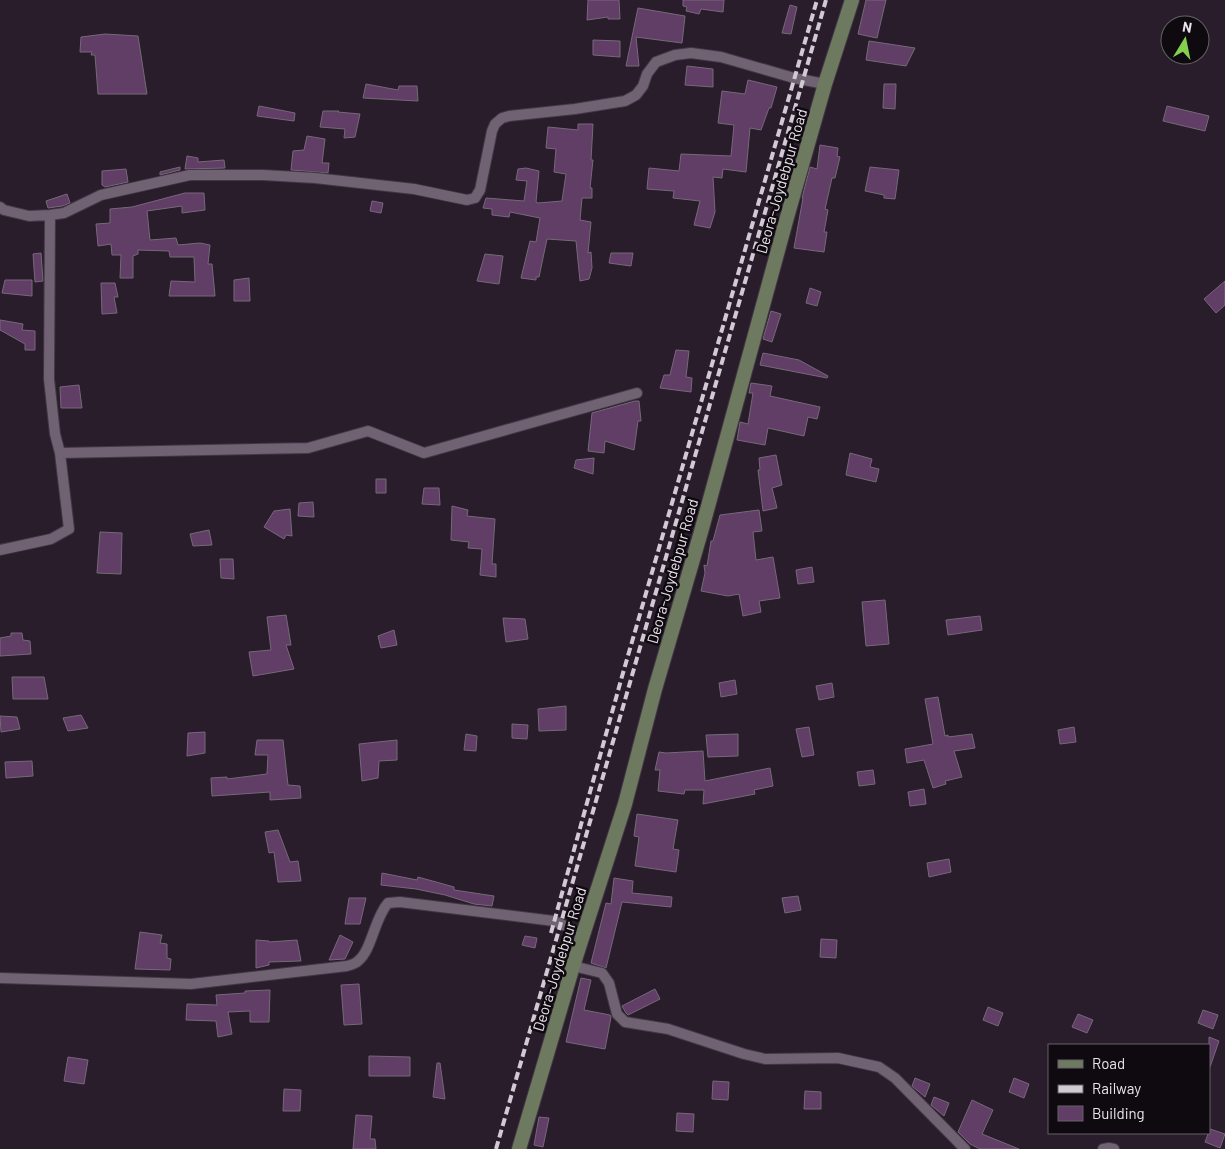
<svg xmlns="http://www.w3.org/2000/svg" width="1225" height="1149" font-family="Barlow,sans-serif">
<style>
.building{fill:#603e66;stroke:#766879}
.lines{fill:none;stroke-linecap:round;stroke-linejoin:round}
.street-casing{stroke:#423744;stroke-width:12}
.secondary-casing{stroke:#423744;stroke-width:16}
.street{stroke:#706273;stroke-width:10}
.secondary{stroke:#6e7a5f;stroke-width:14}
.rail{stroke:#d1c9d3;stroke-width:4;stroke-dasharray:8 4;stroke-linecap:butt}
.labels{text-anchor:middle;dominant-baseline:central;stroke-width:5;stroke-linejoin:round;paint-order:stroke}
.street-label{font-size:15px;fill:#ebe3ec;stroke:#0f0a10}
</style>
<rect width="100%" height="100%" fill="#291d2c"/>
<!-- building -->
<path class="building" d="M588 0H619L620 19H608V17L587 20Z
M683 0H724L723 12 701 9 699 14 686 11 687 7 683 6Z
M866 0H886L877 38 858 34Z
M790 5 797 7 791 34 782 33Z
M638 8 685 16 682 43 636 37 639 66H626Z
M105 34 138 36 147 94H98L95 55H91L92 52H80L81 37Z
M593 40 620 41V57L593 55Z
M869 41 915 48 906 66 866 60Z
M687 66 713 69V87L685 85Z
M748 80 777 87 771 108H769L761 130 750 128 746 172 723 169 722 178 713 177 715 212 710 228 694 225 700 201 673 198 674 191 647 189 649 168 679 171 681 154 731 156 734 125 718 123 722 91 745 94Z
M366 84 398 90 399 86H417L418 101 363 98Z
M884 84H896L895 109 883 108Z
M259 106 295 113 294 121 257 116Z
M1167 106 1209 116 1205 131 1163 121Z
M323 111H339L338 112 360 114 355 137 344 138 345 129 320 127Z
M578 124H593L591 160H593L590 188H592V198H582L580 220 591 222 588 253 591 252 592 268 589 279 580 281 576 241 547 239 539 277H536V280L521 278 530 241 536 242 540 218 510 212 509 217 492 215V209L483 208 486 198 524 201 527 181 516 180 518 169 526 168 539 171 536 202 538 203 562 201 566 174 554 172 556 149 546 148 548 127 578 130Z
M307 136 325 139 322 163H329L328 173 291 170 293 151 304 150Z
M820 145 838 148 837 156 840 157 835 178H832L825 209 828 210 824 232H827L824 252 794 248 803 198H802L810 167 817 169Z
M187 156 198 158V162L224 160 225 168 185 169Z
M180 167V170L160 175V172Z
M870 167 899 170 895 199 884 198V195L865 191Z
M126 169 128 182 105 187 102 185V171Z
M185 193H204L205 210 182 213V206L147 211 150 240 176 238 178 245 200 243 210 245 208 264H212L215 296H169L171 281 195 282 194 257H170L169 251 138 250V254L133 256V278H120L121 255H112L111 244 98 246 96 224 110 223V209L132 207Z
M67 194 70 203 62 206 48 208 46 201Z
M372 201 383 203 381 213 370 211Z
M41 253 43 281 35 282 33 254Z
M611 253H633L631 266 609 263Z
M485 254 503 256 499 284 477 281Z
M249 278 250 301H234V280Z
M5 280H32V296L2 293Z
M1225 281V305L1216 313 1204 299Z
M101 283H115L118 297H114L117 313 102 314Z
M810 288 821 292 817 306 806 303Z
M771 311 781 314 772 342 763 339Z
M0 320 23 324 22 330 35 331V350H25V344L0 330Z
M676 350 689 351 686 377 692 378 691 392 660 388 664 375H670Z
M763 353 799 360 828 376 827 378 760 365Z
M751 383 772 386 770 396 820 407 817 419 808 417 804 436 768 428 765 445 737 440 740 422 748 424 753 393H749Z
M79 385 82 408H61L60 387Z
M635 401H639L641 421H638L634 450 605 441 604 453 588 451 592 413Z
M850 453 872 459 870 467 879 469 876 482 846 475Z
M776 455 782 485 772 488 777 508 763 511 758 470H760L759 458Z
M594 458 593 474 574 468 576 460Z
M376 479H386V493H376Z
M424 488H439L440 505 422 504Z
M313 502 314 517 298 516 299 503Z
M452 506 468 510 467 516 495 519 492 564H496V577L480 575 482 549 468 548 469 542 451 540Z
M290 509 292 536 286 535 284 539 264 527 274 511Z
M759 510 762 531 753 532 756 560 773 557 780 598 759 601 761 612 743 616 739 594 728 596 701 591 705 573 704 565 707 566 711 541H713L720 515Z
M209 530 212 545 193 546 190 534Z
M100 532 122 533 121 574 97 573Z
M220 559H233L234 579 221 578Z
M812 567 814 582 798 584 796 570Z
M885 600 889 644 866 646 862 602Z
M286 615 291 645H286L294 669 253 676 249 652 271 650 267 617Z
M980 616 982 630 948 635 946 620Z
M503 618 525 619 528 639 506 642Z
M394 630 397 645 381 648 378 636Z
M11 633H22L23 640 30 641 31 654 0 656V638L11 636Z
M12 677H44L48 699H13Z
M735 680 737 694 721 697 719 683Z
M832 683 834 697 819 700 816 686Z
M938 697 945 736 948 735V737L972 734 975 748 954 751 962 777 945 781 946 784 933 788 924 760 907 763 905 749 933 744 925 699Z
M566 706V730L539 731 538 709Z
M81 715 88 728 68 731 63 718Z
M0 716 17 717 20 729 1 732Z
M512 724 528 725 527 739 512 738Z
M809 727 814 755 802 757 796 729Z
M1074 727 1076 742 1060 744 1058 730Z
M205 732V753L187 756 188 733Z
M466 734 477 736 476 751 464 750Z
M738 734V756L708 757 706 735Z
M257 740H283L288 785 300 786 301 798 270 800V792L212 796 211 778 227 777V779L267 774 268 755H255Z
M397 740V760L379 761 378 778 362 781 359 744Z
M703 751 705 781 770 768 773 786 754 790 755 794 703 804 704 790H685L684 794 658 791 660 770H655L659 752 666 753Z
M32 761 33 776 6 778 5 762Z
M873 770 875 784 859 786 857 772Z
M924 789 926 804 910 806 908 792Z
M637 814 678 820 673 849 679 850 676 872 635 866 639 837 634 836Z
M278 830 290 862 298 861 301 881 278 882 274 852 269 853 265 832Z
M949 859 951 872 929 877 927 863Z
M382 873 417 880 418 877 454 887V890L494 896 492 906 474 904 445 895 416 889 381 885Z
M614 878 633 881 632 893 672 897 671 907 622 902 606 968 591 963 606 903 611 904Z
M798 896 801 910 785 913 782 898Z
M349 898H366L360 924H345Z
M140 932 162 935 160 943 167 944V958L171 959 170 970 135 969Z
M340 935 353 942 345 959 329 960Z
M525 936 537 938 535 948 522 945Z
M821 939 837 940 836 958 820 957Z
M256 940 269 941V942L297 940 301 961 269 962V965L256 968Z
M581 978 591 980 584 1010 610 1015 611 1017 605 1049 566 1042Z
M359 984 362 1024 344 1025 341 985Z
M655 989 660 999 628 1015 626 1013 622 1006Z
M270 990 269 1022H250V1011L228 1012 232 1034 218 1037 216 1021 186 1020 187 1004 217 1005 216 995 245 993V991Z
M988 1007 1003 1013 998 1026 983 1020Z
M1203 1010 1218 1015 1213 1029 1198 1023Z
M1078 1014 1093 1020 1087 1033 1072 1027Z
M1209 1037 1219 1041 1210 1067H1209Z
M369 1056 410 1057V1076H369Z
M68 1057 88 1060 84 1084 64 1081Z
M437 1063H440L445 1099 433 1097Z
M915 1078 930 1084 925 1097 912 1086Z
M1014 1078 1029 1084 1024 1098 1009 1092Z
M713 1081 729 1082 728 1100 712 1099Z
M284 1089 301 1090 300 1111H283Z
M805 1091 821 1092V1109H804Z
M934 1097 949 1103 944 1116 931 1105Z
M972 1100 993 1110 982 1134 1019 1149H980L970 1144 958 1132Z
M677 1113 694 1114 693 1132 676 1131Z
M356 1115 372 1116 370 1139H375L376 1149H353Z
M539 1117 549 1118 543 1147 534 1145Z
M1210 1129 1225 1134 1220 1148 1205 1142Z"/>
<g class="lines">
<defs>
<path id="street" d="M0 207 4 210 29 216 50 215 64 213 101 195 190 175H263L315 178 414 189 467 200 475 198 480 190 492 131 495 124 502 118 509 116 575 109 625 101 636 95 643 86 647 74 656 62 675 55 691 53 721 57 794 78 825 84
M60 453 308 448 368 431 424 453 637 393
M0 550 51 539 69 529 60 453 55 434 49 379 50 215
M573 966 602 973 609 983 617 1014 625 1022 668 1029 744 1054 765 1059 838 1058 879 1067 895 1078 965 1149
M0 978 191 984 347 966C351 965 356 963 358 961 372 950 374 919 388 903L400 902 554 921 584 934
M1103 1149 1109 1148 1114 1149"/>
<path id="secondary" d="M519 1149 573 966 625 804 655 689 701 532 786 221 825 84 852 0"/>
</defs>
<!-- street casing -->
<use href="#street" class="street-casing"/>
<!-- secondary casing -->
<use href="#secondary" class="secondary-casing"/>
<!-- street -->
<use href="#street" class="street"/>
<!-- secondary -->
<use href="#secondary" class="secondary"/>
<!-- rail -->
<path class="rail" d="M551 933 621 680 817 0
M496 1149 826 0"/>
</g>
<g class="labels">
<!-- street labels -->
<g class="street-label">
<text transform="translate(781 181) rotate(-74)">Deora-Joydebpur Road</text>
<text transform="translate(672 571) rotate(-74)">Deora-Joydebpur Road</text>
<text transform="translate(559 959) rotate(-73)">Deora-Joydebpur Road</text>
</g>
</g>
<!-- legend -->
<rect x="1048" y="1044" width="162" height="90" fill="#0f0a10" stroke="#676168"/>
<rect x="1058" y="1060" width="25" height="8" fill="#6e7a5f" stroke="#676168"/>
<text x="1092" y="1069" font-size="15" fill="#ebe3ec">Road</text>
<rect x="1058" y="1085" width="25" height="8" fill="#d1c9d3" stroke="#676168"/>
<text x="1092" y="1094" font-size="15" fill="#ebe3ec">Railway</text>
<rect x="1058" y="1106" width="25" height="15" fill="#603e66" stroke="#676168"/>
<text x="1092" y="1119" font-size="15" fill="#ebe3ec">Building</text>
<!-- north arrow -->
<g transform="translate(1185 40) rotate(10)"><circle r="24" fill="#0f0a10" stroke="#676168"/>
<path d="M0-4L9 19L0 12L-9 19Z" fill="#84cf4d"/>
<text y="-8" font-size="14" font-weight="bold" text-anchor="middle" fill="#ebe3ec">N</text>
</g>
</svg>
